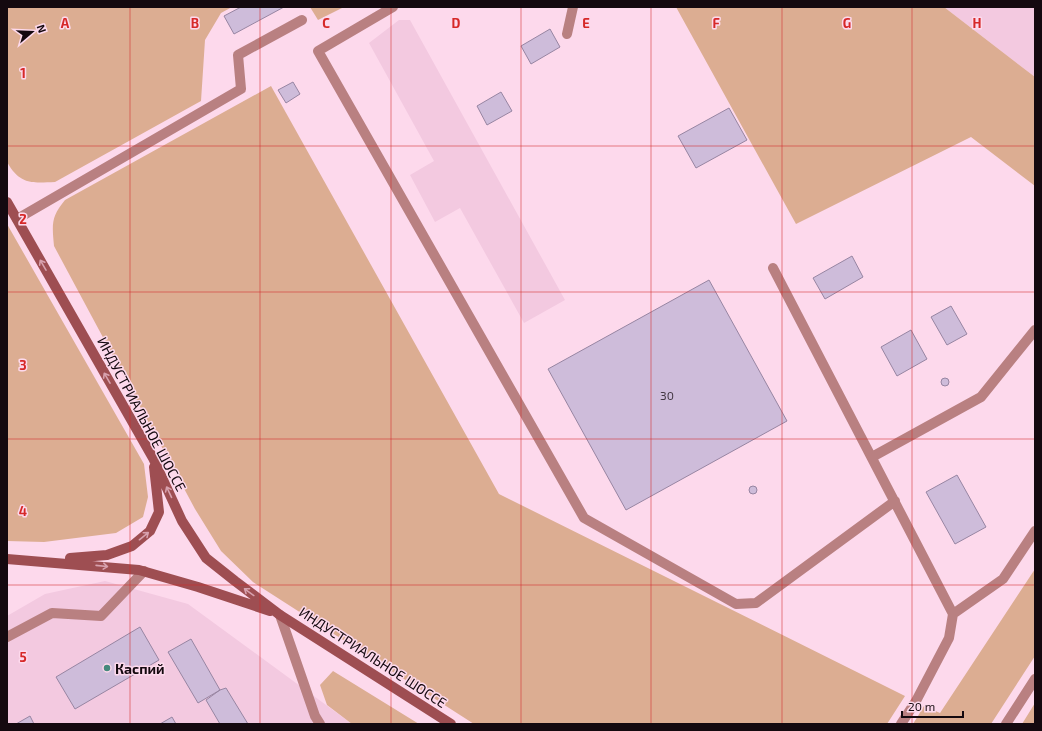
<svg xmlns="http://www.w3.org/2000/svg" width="1042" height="731" font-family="'Exo 2',sans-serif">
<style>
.built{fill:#f3c9e0}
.green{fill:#dcad92}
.building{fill:#cebcda;stroke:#9785a2}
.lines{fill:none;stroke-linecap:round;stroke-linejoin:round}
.lane{stroke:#b98081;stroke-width:10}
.street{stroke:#b98081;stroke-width:10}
.secondary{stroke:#9e4e52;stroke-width:10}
.oneway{stroke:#d7a1ae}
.grid{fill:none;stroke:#d62828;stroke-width:1;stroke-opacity:0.55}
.poi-dot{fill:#45897d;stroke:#fdd9ec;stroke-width:1.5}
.labels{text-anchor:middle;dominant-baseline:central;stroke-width:3;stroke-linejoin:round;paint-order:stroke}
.number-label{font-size:12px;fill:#423642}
.street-label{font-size:14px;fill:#14090f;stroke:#fdd9ec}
.poi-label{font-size:14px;font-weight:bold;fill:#14090f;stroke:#fdd9ec;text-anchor:start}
.grid-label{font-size:13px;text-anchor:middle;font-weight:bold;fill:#d62828;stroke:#fdd9ec;stroke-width:3;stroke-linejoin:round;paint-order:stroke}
</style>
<rect width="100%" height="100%" fill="#fdd9ec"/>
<!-- built -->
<path class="built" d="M944 7H1035V77Z
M399 20H410L565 300 524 323 460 208 435 222 410 175 434 161 369 43Z
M105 581 188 604 352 724H7V616L45 594Z"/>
<!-- green -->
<path class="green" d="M7 7H232L221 13 205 40 201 101 55 182C32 183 20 185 7 162Z
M310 7H344L318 20Z
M676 7H944L1035 77V186L971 137 796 224Z
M271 86 499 494 905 696 887 724H474L253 582 221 551 195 509 54 246C52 224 51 217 65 200Z
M7 224 144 464 148 497 143 517 116 533 44 542 7 541Z
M1035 569V656L991 724H913L924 706 940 713Z
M333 671 419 724H352L327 705 320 685Z
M1035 703V724H1022Z"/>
<!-- building -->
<path class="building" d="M241 7H284L234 34 224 16Z
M550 29 560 47 531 64 521 46Z
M293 82 300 94 286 103 278 90Z
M501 92 512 111 487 125 477 106Z
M729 108 747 140 696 168 678 136Z
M852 256 863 277 825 299 813 278Z
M709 280 787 421 626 510 548 369Z
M951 306 967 334 947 345 931 317Z
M911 330 927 359 897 376 881 347Z
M941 382a4 4 0 1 1 8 0a4 4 0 1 1-8 0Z
M957 475 986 527 955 544 926 492Z
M749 490a4 4 0 1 1 8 0a4 4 0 1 1-8 0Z
M140 627 159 660 75 709 56 677Z
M191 639 220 690 198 703 168 652Z
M226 688 248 724H220L206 700 220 690Z
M30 716 34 724H16Z
M172 717 176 724H160Z"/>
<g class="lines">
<!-- lane -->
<path class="lane" d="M393 7 318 51 584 518 736 604 756 603 895 501
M567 34 573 7
M17 219 241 89 238 55 302 20
M773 268 953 614 949 638 916 701 901 724
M872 457 981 397 1035 330
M953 614 1003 579 1035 531
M280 615 315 716 320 724
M7 637 52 613 101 616 144 571"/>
<!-- street -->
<path class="street" d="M1006 724 1035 679"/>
<!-- secondary -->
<path class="secondary" d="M7 202 153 458 182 521 206 558 235 581 280 615 451 724
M70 558 107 555 132 546 150 531 159 512 154 467
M7 559 139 570 198 587 270 611"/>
</g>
<!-- one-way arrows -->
<defs><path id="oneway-shaft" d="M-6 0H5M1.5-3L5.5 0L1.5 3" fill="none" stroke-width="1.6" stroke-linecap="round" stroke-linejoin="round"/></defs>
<g class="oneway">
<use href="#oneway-shaft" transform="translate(43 265) rotate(-120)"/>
<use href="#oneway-shaft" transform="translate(107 378) rotate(-120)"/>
<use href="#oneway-shaft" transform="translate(169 492) rotate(-115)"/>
<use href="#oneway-shaft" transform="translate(144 536) rotate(-39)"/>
<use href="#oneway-shaft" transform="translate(102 566) rotate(6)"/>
<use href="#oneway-shaft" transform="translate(249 592) rotate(-144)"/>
</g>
<!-- grid -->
<path class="grid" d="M130 7V724M260 7V724M391 7V724M521 7V724M651 7V724M782 7V724M912 7V724M7 146H1035M7 292H1035M7 439H1035M7 585H1035"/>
<!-- markers -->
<circle class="poi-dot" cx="107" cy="668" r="4"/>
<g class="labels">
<!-- number labels -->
<g class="number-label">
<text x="667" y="395">30</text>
</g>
<!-- street labels -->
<g class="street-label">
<text transform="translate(142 414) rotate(62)">ИНДУСТРИАЛЬНОЕ ШОССЕ</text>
<text transform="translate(373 657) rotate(33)">ИНДУСТРИАЛЬНОЕ ШОССЕ</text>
</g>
<!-- poi labels -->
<g class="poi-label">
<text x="115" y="668">Каспий</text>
</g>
</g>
<g class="grid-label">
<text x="65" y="28">A</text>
<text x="195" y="28">B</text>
<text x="326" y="28">C</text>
<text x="456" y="28">D</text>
<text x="586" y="28">E</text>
<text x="716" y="28">F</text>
<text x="847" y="28">G</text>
<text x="977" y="28">H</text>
<text x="23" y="78">1</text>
<text x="23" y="224">2</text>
<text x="23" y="370">3</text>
<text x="23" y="516">4</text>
<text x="23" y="662">5</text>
</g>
<!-- border -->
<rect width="1042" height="731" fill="none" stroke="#14090f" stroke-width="16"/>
<!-- north arrow -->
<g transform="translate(32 32) rotate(71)" stroke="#fdd9ec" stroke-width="3" paint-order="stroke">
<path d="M0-3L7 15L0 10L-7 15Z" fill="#14090f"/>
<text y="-6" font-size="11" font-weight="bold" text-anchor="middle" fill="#14090f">N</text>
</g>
<!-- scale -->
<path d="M902 711v6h61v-6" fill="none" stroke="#14090f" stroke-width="2"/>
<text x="908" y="711" font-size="12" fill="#14090f" stroke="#fdd9ec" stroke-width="3" paint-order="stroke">20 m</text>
</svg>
